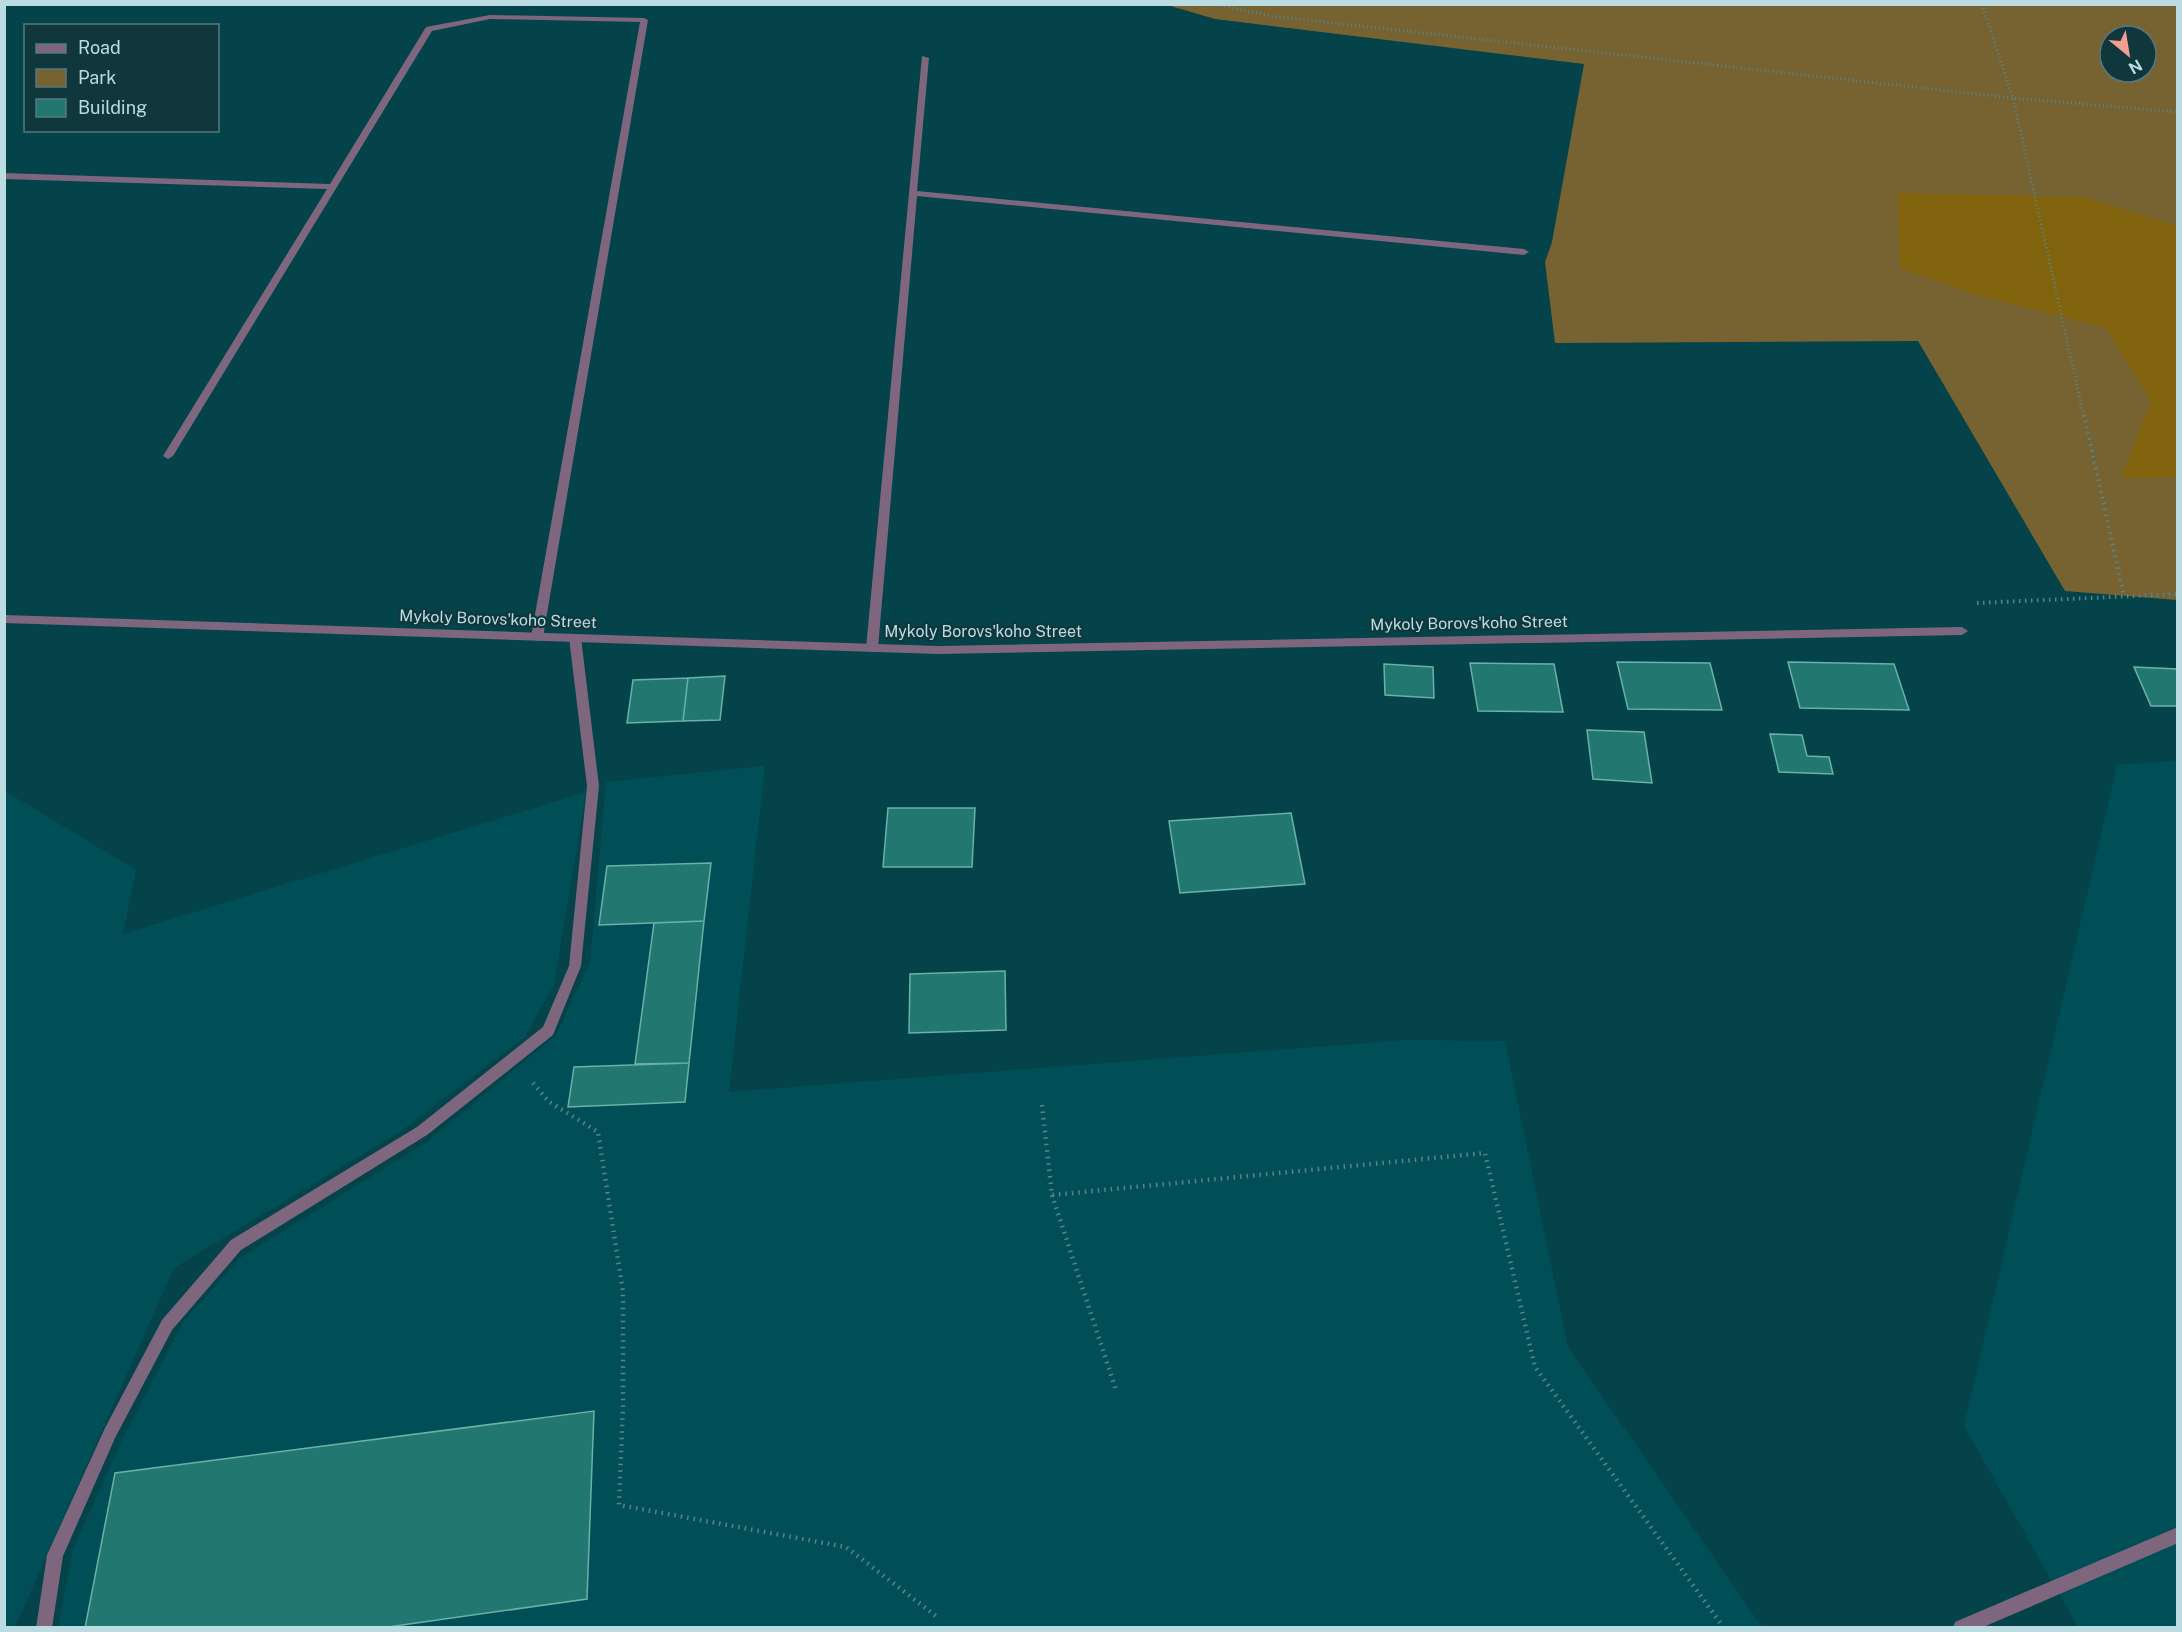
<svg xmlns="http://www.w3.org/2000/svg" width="2182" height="1632" font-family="'Public Sans',sans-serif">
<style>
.built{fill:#014f56}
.green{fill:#776231;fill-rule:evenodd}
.forest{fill:#81620d}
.building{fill:#227870;stroke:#6ab1a8;stroke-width:1.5}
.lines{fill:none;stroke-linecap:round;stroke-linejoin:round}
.path-far2{stroke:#54868c;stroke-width:3;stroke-dasharray:1 3;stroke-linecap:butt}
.path-far1{stroke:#54868c;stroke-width:4;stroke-dasharray:1.5 4.5;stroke-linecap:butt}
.path{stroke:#54868c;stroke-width:4.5;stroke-dasharray:1.5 5;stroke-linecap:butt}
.service{fill:#7e677e;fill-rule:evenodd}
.minor{fill:#7e677e;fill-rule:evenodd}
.labels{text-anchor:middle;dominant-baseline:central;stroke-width:4.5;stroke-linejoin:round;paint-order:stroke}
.street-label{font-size:16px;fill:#bbdde2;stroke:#10373c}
</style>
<rect width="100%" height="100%" fill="#04434a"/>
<!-- built -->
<path class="built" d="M2177 761V1627H2078L1964 1426 2117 765Z
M765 766 729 1092 1407 1040 1505 1041 1568 1347 1762 1627 58 1628 73 1549 122 1440 184 1321 240 1258 427 1142 556 1035 590 962 606 782Z
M5 791 136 870 123 934 586 792 554 985 525 1037 401 1131 174 1268 15 1627 5 1628Z"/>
<!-- green -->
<path class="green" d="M1167 5H2177V600L2065 591 1918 341 1555 343 1545 262 1552 242 1584 64 1215 19ZM2110 36H2146V72H2110Z"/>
<!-- forest -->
<path class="forest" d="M1898 193 2084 197 2177 226V477L2121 478 2151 401 2106 328 1974 294 1900 268Z"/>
<!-- building -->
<path class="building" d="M1617 662 1710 663 1722 710 1628 709Z
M1788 662 1894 664 1909 710 1800 708Z
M1470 663 1554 664 1563 712 1478 711Z
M1384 664 1433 667 1434 698 1385 695Z
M2134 667 2178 669V706H2151Z
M725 676 720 720 683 721 688 678Z
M688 678 683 721 627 723 633 680Z
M1587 730 1644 732 1652 783 1593 779Z
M1770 734 1802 735 1807 756 1829 757 1833 774 1779 772Z
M888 808H975L972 867H883Z
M1291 813 1305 884 1180 893 1169 821Z
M711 863 704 921 599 925 607 866Z
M704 921 689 1063 635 1064 654 923Z
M1005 971 1006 1030 909 1033 910 974Z
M689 1063 685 1102 568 1107 574 1067Z
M594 1411 587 1599 381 1628H85L115 1473Z"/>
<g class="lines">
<!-- path-far2 -->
<path class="path-far2" d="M1217 4 1270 16 2013 98 2178 112
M1982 4 2013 98 2084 417"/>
<!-- path-far1 -->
<path class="path-far1" d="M2084 415 2124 596
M1977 603 2178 594"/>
<!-- path -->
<path class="path" d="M533 1083 548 1101 598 1132 623 1292V1405L619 1505 846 1547 936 1616
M1042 1105 1052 1195 1485 1153 1535 1367 1724 1628
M1052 1195 1116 1390"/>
<!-- service -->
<path class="service" d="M490 15 644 18 648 20 543 637 537 641 531 637 640 22 490 19 432 31 173 456 168 459 163 456 327 189 4 179V173L330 184 426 27Z
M922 56 929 58 917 191 1524 249 1529 252 1524 255 917 196 878 648 872 652 868 651 866 648Z
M575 634 581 638 599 786 581 966 553 1035 427 1135 241 1250 172 1330 115 1438 63 1556 52 1628H36L47 1555 105 1428 162 1320 231 1240 417 1127 543 1027 569 966 587 786 569 638Z
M2178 1527V1543L1981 1628H1953L1955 1622Z"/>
<!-- minor -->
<path class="minor" d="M4 615 938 646 1962 627 1968 631 1962 635 938 654 4 623Z"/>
</g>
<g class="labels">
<!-- street labels -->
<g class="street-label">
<text transform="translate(498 619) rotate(2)">Mykoly Borovs'koho Street</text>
<text transform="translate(1469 623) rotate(-1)">Mykoly Borovs'koho Street</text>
<text x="983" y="631">Mykoly Borovs'koho Street</text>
</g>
</g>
<!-- border -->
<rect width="2182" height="1632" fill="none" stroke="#bbdde2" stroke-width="12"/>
<!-- legend -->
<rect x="24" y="24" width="195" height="108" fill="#10373c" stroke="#54797e" stroke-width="1.5"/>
<rect x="36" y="44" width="30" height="9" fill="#7e677e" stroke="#54797e" stroke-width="1.5"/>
<text x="78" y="54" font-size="18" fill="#bbdde2">Road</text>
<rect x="36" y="69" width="30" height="18" fill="#776231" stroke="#54797e" stroke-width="1.5"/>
<text x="78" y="84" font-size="18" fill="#bbdde2">Park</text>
<rect x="36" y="99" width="30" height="18" fill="#227870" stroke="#54797e" stroke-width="1.5"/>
<text x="78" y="114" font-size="18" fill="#bbdde2">Building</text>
<!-- north arrow -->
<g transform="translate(2128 54) rotate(150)"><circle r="28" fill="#10373c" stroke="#54797e" stroke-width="1.5"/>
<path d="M0-4.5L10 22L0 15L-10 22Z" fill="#f59c93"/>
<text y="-9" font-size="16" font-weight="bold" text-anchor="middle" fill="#bbdde2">N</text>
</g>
</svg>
